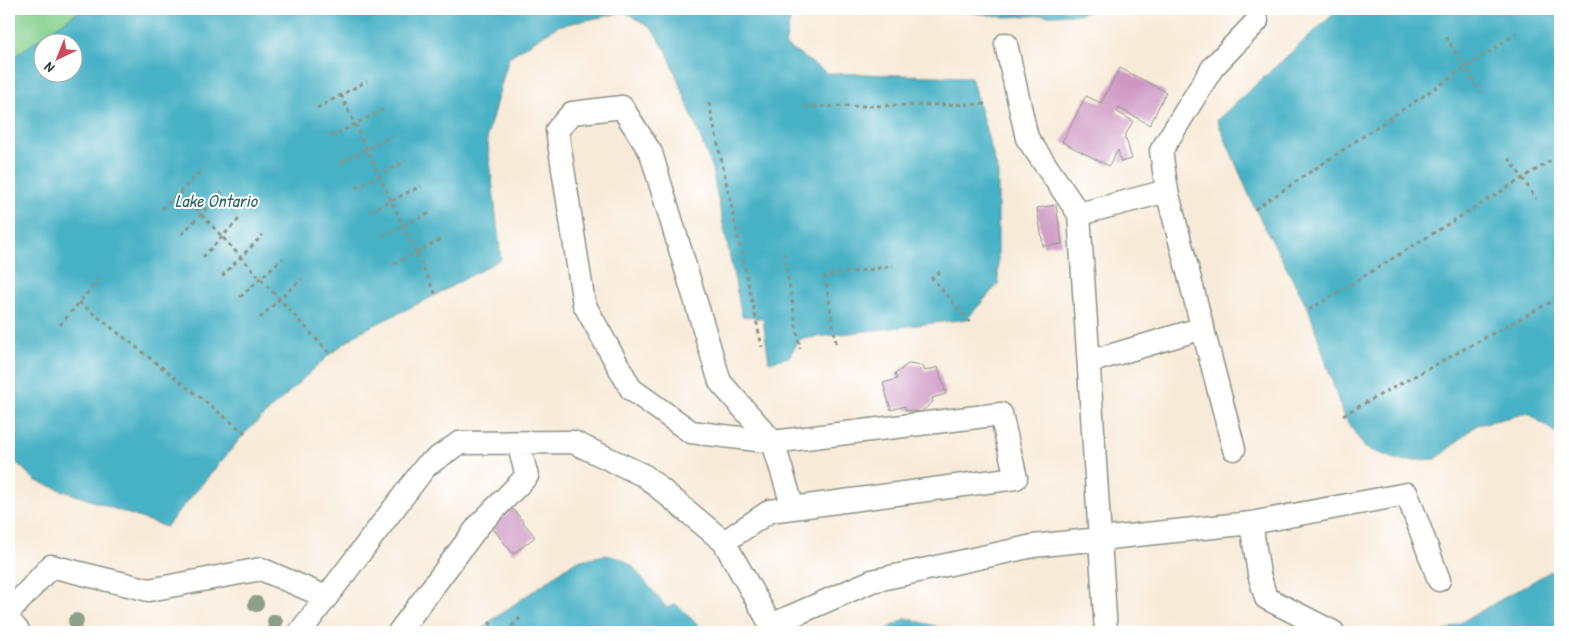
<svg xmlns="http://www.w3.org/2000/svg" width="1569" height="641" font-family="'Patrick Hand',sans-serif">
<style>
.green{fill:#86d18f;stroke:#528762}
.water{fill:#47b1c5;stroke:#33777c;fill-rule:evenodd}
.building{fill:#cd97c2}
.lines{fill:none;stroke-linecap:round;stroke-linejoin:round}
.minor-casing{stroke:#8c9486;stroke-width:25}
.path{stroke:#8c9486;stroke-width:3;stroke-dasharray:4 4;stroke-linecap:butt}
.minor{stroke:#fff;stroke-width:22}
.tree{fill:#8f9f8a}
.labels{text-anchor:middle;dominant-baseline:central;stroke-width:4;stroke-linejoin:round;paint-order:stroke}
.water-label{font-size:18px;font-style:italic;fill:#2d6667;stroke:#fff}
</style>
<rect width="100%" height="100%" fill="#fff"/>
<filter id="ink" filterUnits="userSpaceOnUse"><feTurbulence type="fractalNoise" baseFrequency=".02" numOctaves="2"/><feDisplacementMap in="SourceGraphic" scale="10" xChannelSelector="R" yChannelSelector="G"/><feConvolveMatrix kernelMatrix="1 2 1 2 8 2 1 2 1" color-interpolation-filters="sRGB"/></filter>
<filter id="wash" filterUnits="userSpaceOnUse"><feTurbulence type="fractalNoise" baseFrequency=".0096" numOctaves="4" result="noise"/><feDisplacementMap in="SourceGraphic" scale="20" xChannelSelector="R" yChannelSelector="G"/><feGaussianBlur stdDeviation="1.12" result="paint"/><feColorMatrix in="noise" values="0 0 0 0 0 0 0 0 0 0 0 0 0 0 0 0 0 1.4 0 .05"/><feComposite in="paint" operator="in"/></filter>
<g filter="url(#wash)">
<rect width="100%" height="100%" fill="#f8ead8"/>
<!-- green -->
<path class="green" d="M9 9H82L9 60Z"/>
<!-- water -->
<path class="water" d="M82 9H804L790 19 785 45 827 73 971 77 998 172V284L967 319 800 339 789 357 769 362 763 319 742 316 711 165 667 52 651 28 625 12 558 26 509 57 487 136 501 259 436 295 360 332 330 354 245 433 166 527 36 481 9 456V60ZM72 42V72H42V42Z
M944 9H1103L1077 14 1004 17Z
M1339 9H1560V436L1528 413 1477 425 1436 459 1401 461 1365 448 1343 415 1309 310 1255 209 1217 120Z
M605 555 622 559 632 566 667 608 676 604 705 632H481L489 622 576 561Z
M1560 566V632H1444Z
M906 618 956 632H882Z"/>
<g id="blocks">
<!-- building -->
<path class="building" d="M1120 68 1166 92 1150 125 1119 108 1117 112 1133 121 1124 138 1126 139 1132 159 1121 162 1118 150 1109 166 1062 142 1086 96 1101 103Z
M1056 205 1062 244 1043 246 1037 208Z
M908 364 923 366 925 371 938 367 946 394 932 398 933 402 921 412 905 410V406L891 410 883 383 897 379 895 374Z
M513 509 535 537 513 554 491 526Z"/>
</g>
</g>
<g filter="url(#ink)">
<use href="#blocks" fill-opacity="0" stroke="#8c9486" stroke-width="1"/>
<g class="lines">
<defs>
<path id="minor" d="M1006 44 1027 138 1079 214
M622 107 651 153 720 382 773 442 691 432 631 389 584 304 557 130 572 113Z
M1167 191 1161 151 1213 67 1257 21
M1089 362 1203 328
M1251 523 1259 574 1266 598 1333 632
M724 542 770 511 1016 478 1001 414 773 442 793 508
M9 612 51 566 149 590 261 569 326 597
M9 620 19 632
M300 632 426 466 459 443 573 442 645 476 724 542 771 625 872 581 1033 546 1251 523 1407 494 1439 580
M399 632 479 525 527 476 518 443
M1106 632 1079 214 1167 191 1234 449"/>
</defs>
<!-- minor casing -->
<use href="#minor" class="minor-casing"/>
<!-- path -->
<path class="path" d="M1446 37 1481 92
M341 95 436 295
M709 103 762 347
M805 107 985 104
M317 108 367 81
M1555 123 1560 132
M330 137 383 110
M1509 158 1536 199
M341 163 393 135
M356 188 406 161
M180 191 330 354
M162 209 202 170
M1255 209 1517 33
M370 211 421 186
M182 234 222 192
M382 236 430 213
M784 253 800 349
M203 257 240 218
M394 264 442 239
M940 272 932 278 972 325
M222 276 263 235
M240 297 283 258
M79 302 245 433
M1309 310 1560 155
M260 318 302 278
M60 325 100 278
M836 343 825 276 893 266
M1343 415 1560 297
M489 622 498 632
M506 632 522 616"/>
<!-- minor -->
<use href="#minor" class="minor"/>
</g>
<!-- trees -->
<g class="tree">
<circle cx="256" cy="604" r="8"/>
<circle cx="76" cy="621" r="8"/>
<circle cx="275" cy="622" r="8"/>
</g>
</g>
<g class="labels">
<!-- water labels -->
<g class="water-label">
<text x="216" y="200">Lake Ontario</text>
</g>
</g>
<!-- margin -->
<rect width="1569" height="641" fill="none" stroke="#fff" stroke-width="30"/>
<!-- north arrow -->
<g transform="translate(58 58) rotate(223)"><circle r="24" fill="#ffffff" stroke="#a5b1ae"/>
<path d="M0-4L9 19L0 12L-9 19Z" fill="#d1495b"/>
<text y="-8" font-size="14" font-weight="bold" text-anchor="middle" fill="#1f3d34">N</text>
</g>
</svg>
